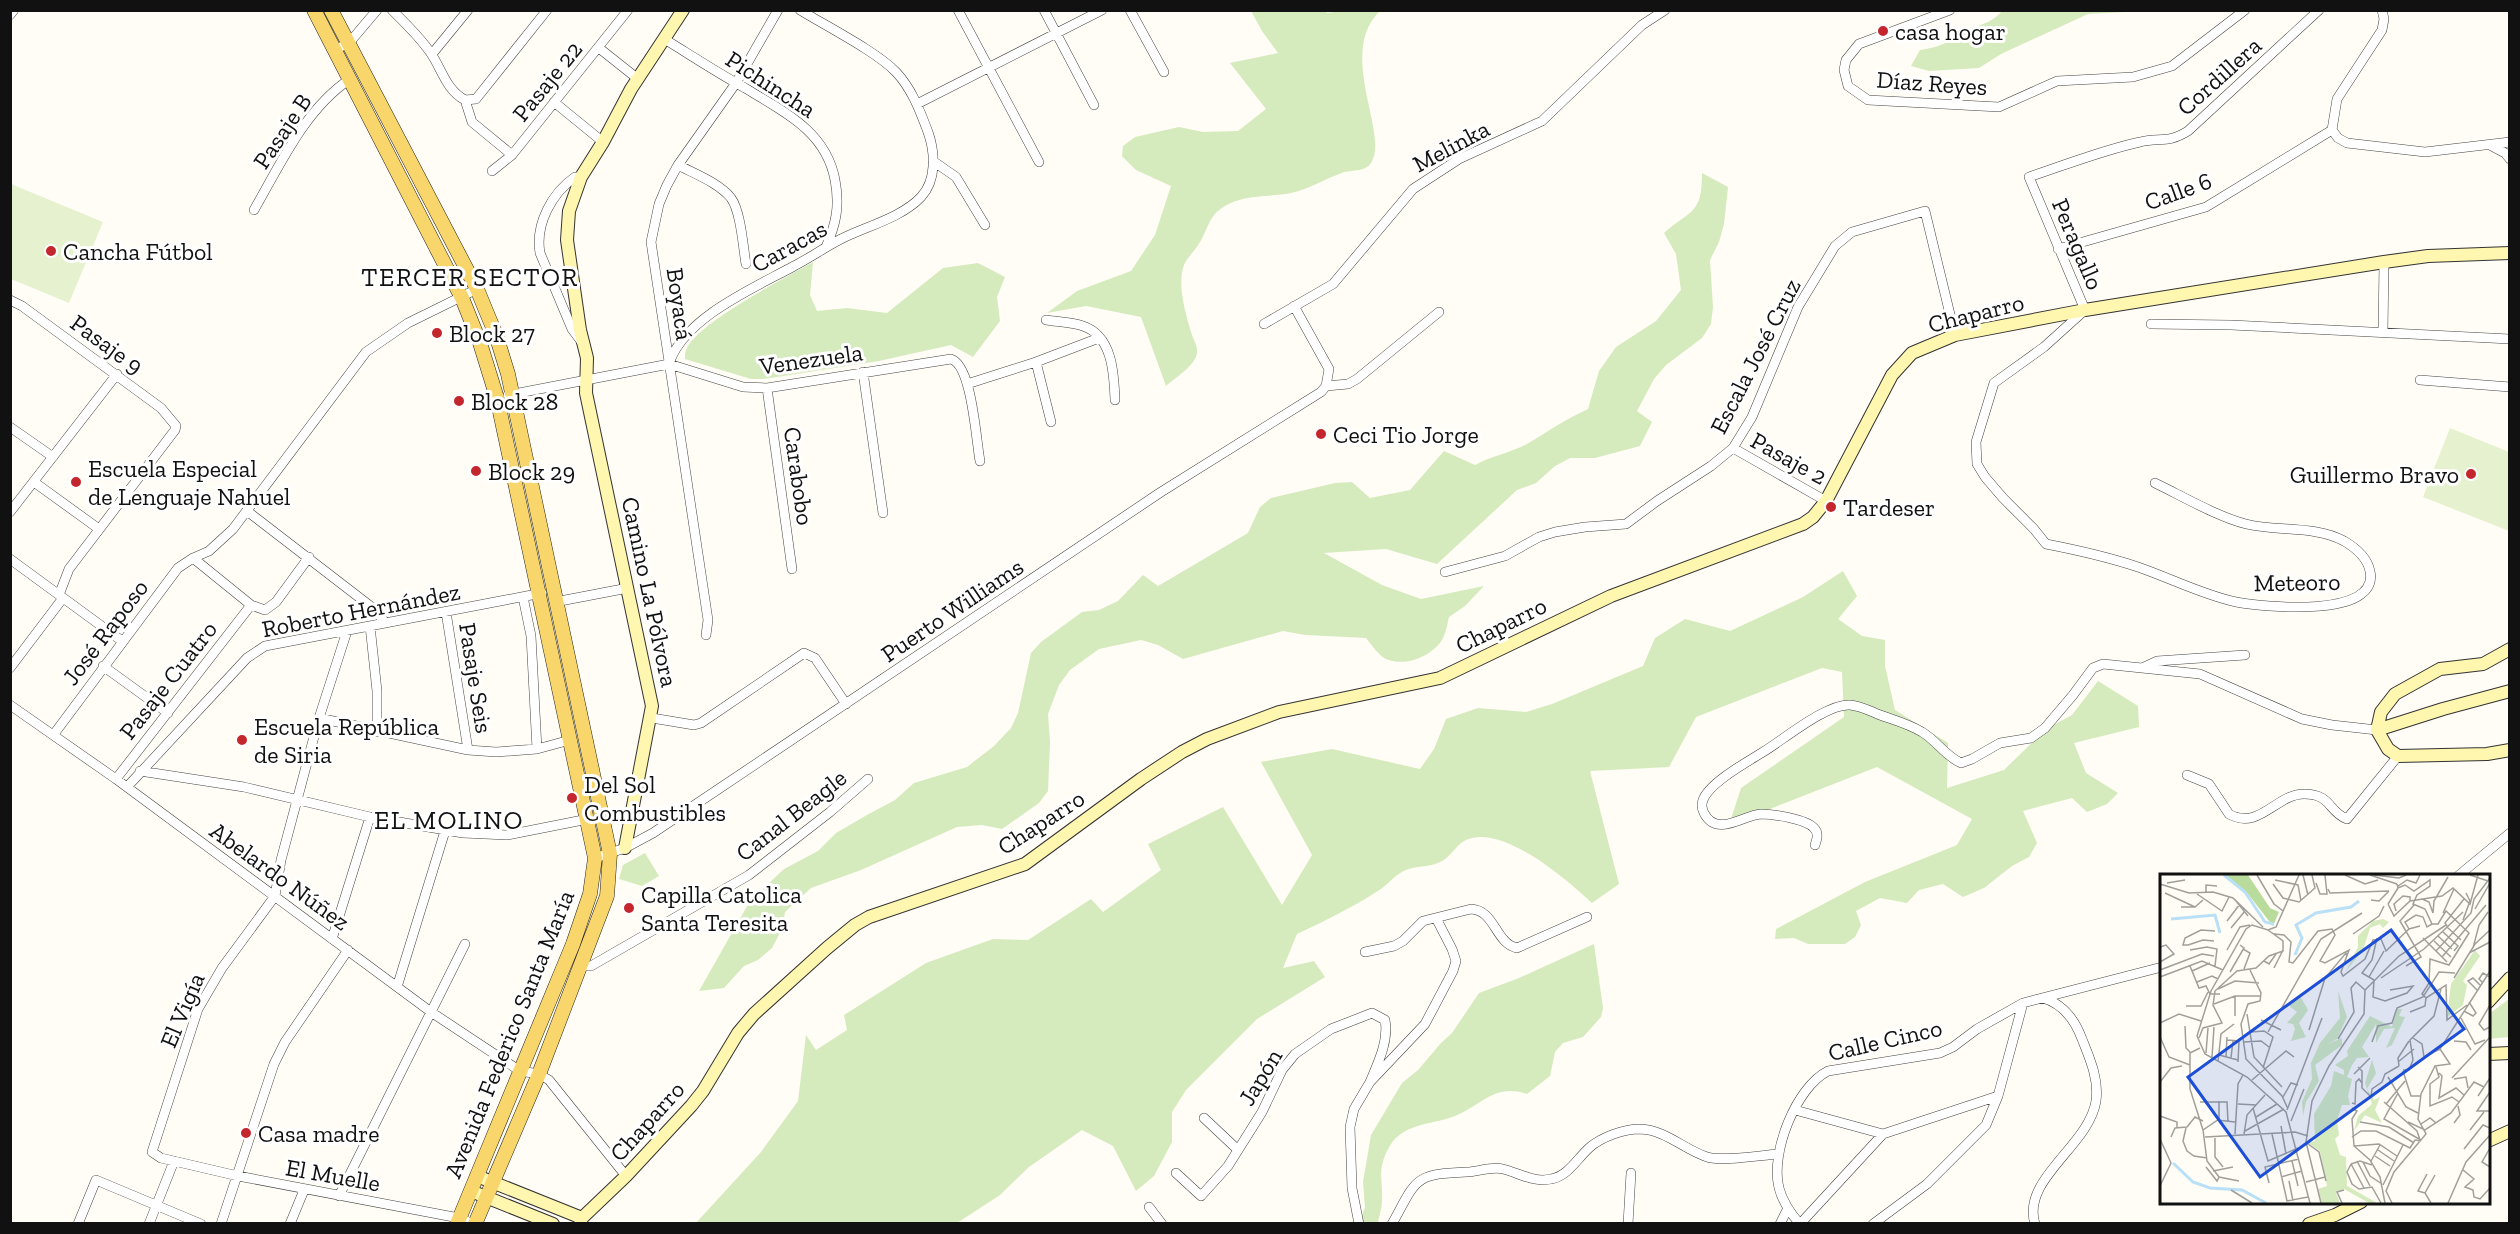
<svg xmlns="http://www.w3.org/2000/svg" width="2520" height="1234" font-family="'Zilla Slab',serif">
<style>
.green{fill:#d5ebbd}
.pitch{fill:#e6f2cf}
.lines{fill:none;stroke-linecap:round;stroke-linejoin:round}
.street-casing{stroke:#444;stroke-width:10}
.secondary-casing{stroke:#333;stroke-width:14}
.primary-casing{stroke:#222;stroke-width:15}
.street{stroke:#fff;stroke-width:9}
.secondary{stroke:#fff6b0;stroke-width:12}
.primary{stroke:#f9d66b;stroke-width:14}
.poi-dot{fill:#c4262e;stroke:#fff;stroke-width:2}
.labels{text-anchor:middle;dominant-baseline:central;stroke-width:6;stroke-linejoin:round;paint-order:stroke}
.poi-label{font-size:24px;fill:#111;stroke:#fff;text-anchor:start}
.street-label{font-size:24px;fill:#111;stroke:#fff}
.neighbourhood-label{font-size:26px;letter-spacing:1.5px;fill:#111;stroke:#fff}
.inset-river{fill:none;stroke:#b9e0f7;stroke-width:3}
.inset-road{fill:none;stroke:#a09f9a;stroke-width:1.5}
.view{fill:#1d4ed8;fill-opacity:0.15;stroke:#1d4ed8;stroke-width:3}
.inset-edge{fill:none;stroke:#111;stroke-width:3}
</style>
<rect width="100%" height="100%" fill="#fffdf5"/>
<!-- green -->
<path class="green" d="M1326 11 1327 13 1341 11H1380C1336 53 1390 135 1371 163 1364 173 1351 169 1342 173 1324 179 1310 189 1291 193 1266 198 1239 193 1218 211 1209 218 1206 233 1200 242 1196 250 1187 257 1184 265 1177 284 1185 312 1191 332 1193 339 1198 346 1197 353 1195 366 1176 377 1166 386L1141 317 1086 306 1047 313 1077 291 1131 271 1155 235 1171 186 1136 170 1122 156 1123 146 1135 137 1179 127 1203 132 1238 131 1266 109 1230 63 1278 53 1262 31 1251 11Z
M2002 11V10L2144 11 2088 14 2001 54 1979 68 1929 71 1911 66 1920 50C1947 46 1951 39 1974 28 1987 22 1992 22 2002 11Z
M1702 173 1728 187 1724 224 1719 242 1710 260 1713 307 1711 324 1702 338 1666 365 1654 379 1637 411 1652 422 1640 446 1595 458H1570L1555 466 1536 483 1517 490 1437 564 1386 549 1324 553 1382 585 1421 599 1484 586 1465 606 1449 617C1447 625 1446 633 1442 640 1431 657 1405 667 1386 659 1379 656 1371 644 1366 638L1305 635 1283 631 1183 659 1158 645 1141 640 1099 649 1070 670 1059 685 1048 714 1050 742 1048 791 1039 803 1002 829 982 825 957 827 861 870 811 888 785 912 782 929 772 948 758 960 744 966 724 988 699 991 750 901 784 869 818 851 836 833 867 815 895 800 914 783 967 767 994 746 1011 728 1018 713 1031 653 1041 642 1082 612 1099 610 1118 601 1143 575 1158 586 1248 533 1260 507 1271 498 1335 483 1352 482 1370 498 1410 490 1444 451 1475 465C1491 456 1510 453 1527 444 1547 432 1566 419 1588 409L1599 371 1616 347 1656 321 1681 290 1676 254 1664 233C1691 209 1702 215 1702 173Z
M813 262 810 295 817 311 847 308 887 313 943 268 978 263 1005 277 997 297 1000 321 973 357 951 345 879 361 764 379H751L685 359C685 358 685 351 686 350 695 324 787 277 813 262Z
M1843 571 1857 596 1838 619 1862 636 1885 640V666L1895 710 1948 743 1947 788 2004 770 2046 729 2072 715 2098 681 2138 706 2139 727 2074 743 2086 773 2118 793 2107 804 2087 812 2072 798 2023 811 2037 843 2029 857 2012 866 1984 888 1963 897 1943 884 1919 890 1907 903 1880 898 1856 911 1861 925 1855 937 1845 944H1808L1794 938 1775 939 1776 929 1865 882 1957 845 1972 819 1877 767 1729 825 1741 788 1844 717 1842 672 1822 668 1696 717 1669 767 1590 771 1619 884 1592 903C1567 880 1502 823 1466 840 1455 845 1450 859 1438 863 1428 867 1416 866 1406 870 1397 873 1389 883 1381 889 1355 906 1325 921 1297 934L1283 968 1314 961 1325 977 1257 1019 1186 1090 1172 1112V1142L1154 1176 1136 1191 1113 1146 1082 1130 1029 1167 1000 1195 957 1223 695 1224 761 1152 798 1101 806 1035 816 1050 847 1030 844 1015 926 963 993 939 1028 940 1091 899 1103 912 1161 870 1148 844 1223 807 1282 905 1312 855 1261 762 1332 749 1420 769 1434 749 1446 719 1478 708 1526 712 1552 704 1643 666 1655 638 1685 619 1730 631 1803 597Z
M645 853 659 876 642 886 619 879 623 865Z
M1594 944 1603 1008 1601 1017 1583 1037 1563 1043 1555 1052 1550 1076 1527 1094C1494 1083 1481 1106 1455 1116 1429 1126 1401 1122 1387 1151 1377 1172 1383 1180 1382 1201 1382 1208 1379 1216 1378 1223L1359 1224 1365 1207 1363 1182 1371 1135 1402 1083 1418 1070 1441 1043 1452 1033 1479 993 1519 978Z
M2509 999V1037L2489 1039V1014Z"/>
<!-- pitch -->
<path class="pitch" d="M11 184 103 222 69 303 11 279Z
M2450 428 2509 452V531L2423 497Z"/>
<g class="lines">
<defs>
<path id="street" d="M392 10C406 24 419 36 430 52 442 69 446 90 465 100
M958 10 1039 162
M1044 10 1094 105
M1130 10 1164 72
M1950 10 1859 44 1846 60 1844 70 1848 86 1868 100 1999 107 2057 81 2133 77 2172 66 2245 10
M2382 10 2384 19 2382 30 2337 99 2332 130 2338 138 2347 143 2425 152 2510 142
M10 15 14 10
M666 40C692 56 718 73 745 88 784 112 826 131 835 180 840 206 836 224 826 247
M599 48 638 79
M334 50 349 43 377 10
M432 54 468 10
M465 100 476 99 547 10
M465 100 472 122 512 155
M554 102 603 142
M917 104 1102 10
M2490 145 2505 153 2510 159
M933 161 956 177 985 225
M678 165C695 174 719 183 731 198 741 212 743 247 746 264
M492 171 512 155 628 10
M254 210C280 165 305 109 350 79
M2058 249 2206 207 2332 130
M10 300 22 306 161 408 176 426 175 430 69 569 59 595
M1046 320C1058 322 1071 322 1083 326 1113 336 1114 375 1115 400
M1264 324 1333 284 1413 189 1459 159 1542 121 1642 25 1665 10
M2151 324 2231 325 2510 339
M2383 332 2384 262
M581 341 572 329 540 253C535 224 552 193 575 177H581
M670 361C686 317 754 288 794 266 810 258 825 247 841 239 867 226 901 218 921 197 937 180 935 152 928 132 920 111 912 89 896 72 877 52 826 26 800 10
M1036 362 1051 422
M863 372 883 513
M2420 380 2510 387
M967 384 1036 362 1099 338
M1326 386 1348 384 1357 379 1439 312
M767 388 792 569
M508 395 669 364 743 387 767 388 951 359C972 365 976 440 980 461
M10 427 53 457
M1733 448 1826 501
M34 482 99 529
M2155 483C2182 496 2218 517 2246 524 2278 532 2314 525 2344 541 2356 548 2367 557 2370 571 2380 619 2263 607 2236 602 2203 595 2170 578 2138 567 2108 557 2077 550 2046 544L2034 529 2003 498 1985 477 1977 464 1976 442 1994 383 2044 347 2085 310 2029 177C2065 165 2103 150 2140 142 2160 137 2167 144 2188 131L2319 10
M247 511 369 605 386 623
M10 512 117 374
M193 558 251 605 265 610 276 602 309 557
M10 559 122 641
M1445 572 1505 556 1539 537 1555 532 1585 527 1626 524 1657 501 1711 466 1733 448 1752 417 1798 307 1835 246 1852 232 1925 211 1955 335
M523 597 531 636 537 749
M555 602 628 588
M446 612 468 750
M370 626 377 691V732
M347 631 319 718 281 860 275 896 222 968 198 1009 152 1152 161 1158 238 1176 459 1218 473 1224
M706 635 708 620 651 242 659 204 667 185 678 165 736 83 778 10
M103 666 168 713
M2144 667 2157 661 2245 655
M10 668 63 598
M10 705 116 779 431 1012 520 1071 539 1074 549 1080 626 1176
M319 718 468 750 496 752 537 749 570 740
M652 718 694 725 701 723 804 653 815 658 846 704
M54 734 178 568 193 558 209 551 233 529 366 352 408 323 477 289
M140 771 244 787 370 817 463 833 507 835 588 819
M2187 775 2209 784 2229 814C2259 831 2276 794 2304 794 2332 794 2328 812 2347 819L2398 756
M116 779 251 605
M127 787 247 658 265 646 542 593
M1815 845C1817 839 1819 833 1814 828 1806 819 1773 814 1761 814 1743 815 1717 838 1704 813 1702 809 1701 805 1703 800 1709 783 1747 762 1763 752 1783 740 1827 703 1850 705 1861 706 1870 711 1880 715 1894 720 1909 724 1922 732 1936 740 1945 756 1961 763L1972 759 2000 743 2031 738 2045 728 2073 695 2093 668 2103 664 2200 674 2302 719 2332 725 2377 730
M595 858 625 848 653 833 1161 492 1321 392 1326 386 1329 369 1294 306
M2458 876 2510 833
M332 939 370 817
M1365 952 1394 946 1403 941 1423 921 1471 909C1495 910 1495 943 1517 948L1587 917
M580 966H591L749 875 830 812 868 779
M397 987 445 831
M1795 1110 1883 1134 1998 1096
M1204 1118 1238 1150
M1883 1134 1800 1224C1790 1213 1783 1203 1779 1188 1770 1153 1796 1087 1828 1071L1940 1053 1953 1047 1977 1029 2023 1003
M1176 1173 1201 1196 1228 1166 1262 1112 1282 1070 1295 1054 1331 1029 1372 1013 1385 1020C1389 1041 1378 1063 1370 1082
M339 1196 465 944
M1149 1207 1162 1224
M78 1224 96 1180 201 1224
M149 1224 174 1161
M221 1224 274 1064 285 1042 348 950
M290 1224 304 1190
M1359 1224 1352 1188 1350 1127 1354 1109 1370 1082 1425 1024 1453 971 1456 961 1452 949 1436 918
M1392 1224C1417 1179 1413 1174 1467 1172 1478 1172 1491 1166 1503 1169 1519 1173 1534 1183 1551 1179 1568 1176 1577 1159 1589 1148 1601 1137 1624 1129 1640 1129 1666 1130 1683 1149 1707 1157 1722 1162 1761 1155 1779 1154
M1628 1224 1631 1173
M1780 1224 1787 1210
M1873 1224 1927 1184 1986 1125 1998 1096 2023 1003 2162 967
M2035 1224C2021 1179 2089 1146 2096 1101 2099 1079 2090 1059 2082 1039 2075 1020 2063 1004 2043 998"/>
<path id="secondary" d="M2510 649 2483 664 2440 669 2395 694 2381 712 2377 730 2388 749 2398 756 2487 754 2510 750
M2377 730 2443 709 2510 691
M625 848 652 706 586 393 587 358 580 330 567 240 569 211 581 177 603 142 631 89 683 10
M2488 1002 2510 978
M2488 1054 2510 1053
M2488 1141 2510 1131
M477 1176 582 1218
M471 1191 553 1224
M580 1224 582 1218 626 1176 691 1106 703 1091 738 1033 754 1014 827 948 855 925 869 917 1025 864 1141 779 1182 752 1207 739 1279 712 1440 678 1611 596 1803 524 1813 517 1826 501 1892 375 1912 353 1955 335 2085 310 2384 262 2428 256 2510 253
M2309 1224 2335 1215 2361 1202"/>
<path id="primary" d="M314 10 462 298 480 343 497 398 595 858 590 894 573 944 457 1224
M331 10 477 289 496 335 508 374 610 854 607 896 539 1074 475 1224"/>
</defs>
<!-- street casing -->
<use href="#street" class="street-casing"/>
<!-- secondary casing -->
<use href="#secondary" class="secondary-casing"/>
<!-- primary casing -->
<use href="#primary" class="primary-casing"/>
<!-- street -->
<use href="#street" class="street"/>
<!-- secondary -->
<use href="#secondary" class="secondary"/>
<!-- primary -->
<use href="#primary" class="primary"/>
</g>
<!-- markers -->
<g class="poi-dot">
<circle cx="1883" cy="31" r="6"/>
<circle cx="51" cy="251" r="6"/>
<circle cx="437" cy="333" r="6"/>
<circle cx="459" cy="401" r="6"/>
<circle cx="1321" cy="434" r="6"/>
<circle cx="476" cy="471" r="6"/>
<circle cx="2471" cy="474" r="6"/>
<circle cx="76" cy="482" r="6"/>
<circle cx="1831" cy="507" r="6"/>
<circle cx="242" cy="740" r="6"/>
<circle cx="572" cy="798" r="6"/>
<circle cx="629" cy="908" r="6"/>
<circle cx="246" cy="1133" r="6"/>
</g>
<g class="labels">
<!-- poi labels -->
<g class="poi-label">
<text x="1895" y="31">casa hogar</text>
<text x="63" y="251">Cancha Fútbol</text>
<text x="449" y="333">Block 27</text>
<text x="471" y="401">Block 28</text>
<text x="1333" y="434">Ceci Tio Jorge</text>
<text x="88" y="468">Escuela Especial<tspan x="88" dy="28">de Lenguaje Nahuel</tspan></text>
<text x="488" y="471">Block 29</text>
<text x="2459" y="474" text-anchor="end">Guillermo Bravo</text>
<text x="1843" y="507">Tardeser</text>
<text x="254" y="726">Escuela República<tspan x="254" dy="28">de Siria</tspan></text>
<text x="584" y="784">Del Sol<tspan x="584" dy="28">Combustibles</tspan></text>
<text x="641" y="894">Capilla Catolica<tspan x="641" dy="28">Santa Teresita</tspan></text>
<text x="258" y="1133">Casa madre</text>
</g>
<!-- street labels -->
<g class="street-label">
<text transform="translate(2219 76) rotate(-42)">Cordillera</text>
<text transform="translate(547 81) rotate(-51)">Pasaje 22</text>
<text transform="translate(1932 83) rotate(4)">Díaz Reyes</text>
<text transform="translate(771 84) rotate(33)">Pichincha</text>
<text transform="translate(282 131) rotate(-56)">Pasaje B</text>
<text transform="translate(1451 146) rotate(-28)">Melinka</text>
<text transform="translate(2178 191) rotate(-20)">Calle 6</text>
<text transform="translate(2078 244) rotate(67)">Peragallo</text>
<text transform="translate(789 246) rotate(-29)">Caracas</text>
<text transform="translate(680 304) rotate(82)">Boyacá</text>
<text transform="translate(1976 313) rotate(-14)">Chaparro</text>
<text transform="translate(107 344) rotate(36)">Pasaje 9</text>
<text transform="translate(1755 356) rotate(-63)">Escala José Cruz</text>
<text transform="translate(811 359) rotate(-8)">Venezuela</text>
<text transform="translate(1789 458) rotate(29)">Pasaje 2</text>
<text transform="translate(799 476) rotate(82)">Carabobo</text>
<text transform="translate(2297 582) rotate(-1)">Meteoro</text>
<text transform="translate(650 592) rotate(78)">Camino La Pólvora</text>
<text transform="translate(361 610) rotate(-11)">Roberto Hernández</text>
<text transform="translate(952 610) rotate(-34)">Puerto Williams</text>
<text transform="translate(1501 625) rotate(-26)">Chaparro</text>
<text transform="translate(105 632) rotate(-53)">José Raposo</text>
<text transform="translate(476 678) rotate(81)">Pasaje Seis</text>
<text transform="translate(168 680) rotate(-52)">Pasaje Cuatro</text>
<text transform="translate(791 815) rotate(-38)">Canal Beagle</text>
<text transform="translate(1041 822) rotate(-33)">Chaparro</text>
<text transform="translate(280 876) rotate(36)">Abelardo Núñez</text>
<text transform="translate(182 1010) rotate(-67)">El Vigía</text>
<text transform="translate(509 1034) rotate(-68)">Avenida Federico Santa María</text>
<text transform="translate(1885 1040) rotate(-13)">Calle Cinco</text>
<text transform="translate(1260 1077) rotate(-59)">Japón</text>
<text transform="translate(647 1121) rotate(-48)">Chaparro</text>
<text transform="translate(333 1175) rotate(10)">El Muelle</text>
</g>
<!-- neighbourhood labels -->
<g class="neighbourhood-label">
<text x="470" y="277">TERCER SECTOR</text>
<text x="449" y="820">EL MOLINO</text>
</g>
</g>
<!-- overview -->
<g transform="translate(2160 874)">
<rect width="330" height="330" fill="#fffdf5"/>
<path d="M223 45 229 48 223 54 220 50 210 54 203 76 186 97 198 73V62L213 47ZM315 76 320 82 303 107 307 111 303 131 287 143 291 110ZM178 117 187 143 177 165 168 170 182 164V171L155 191 159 207 146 228 143 242 142 228 152 205 151 189 160 169 180 144ZM140 122 148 136 139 149 146 163 131 167 135 155 133 150 127 149 137 138 127 130ZM237 135H242L239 142 245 143 232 171 226 174 235 154 224 155 216 169V150L202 173 209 183 197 184 192 191 187 203 192 205 188 222 190 231H182L177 247 179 261 175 265 180 281 186 283 187 312 217 329H209L184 315 176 319 180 329H162L158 315 167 312 160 277 148 269 155 267 154 240 171 212 174 197 184 201V196L175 191 188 182 187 177 210 142 232 153ZM212 186 216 199 207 215 214 226 220 223 215 236 222 249 205 241 194 257 198 242 212 230 205 209Z" fill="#d5ebbd"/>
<path d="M66 1H88L110 34 119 38 113 52 88 20Z" fill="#b9dc9c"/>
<path class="inset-river" d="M64 1 85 18 105 48 114 50M11 45 55 41 60 59M135 81 142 64 136 51 156 39 191 33 199 27M13 289 33 308 50 314 82 316 106 329"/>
<path class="inset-road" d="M97 1 114 30 123 37M139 1 116 53 108 56 92 51 86 55 51 117 37 162 45 180 87 203 126 238 150 329M143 1 148 21M185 1 205 10 218 6M210 1 237 10M214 1 239 4 246 1M310 1 328 7M115 6 138 11 141 27M7 9 25 6M156 9 160 20H167L165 1M0 10 29 19 53 18 73 24 103 53M113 10 123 24 139 28 155 14 152 1M237 10 238 14 245 11 254 17 270 6V12L257 21 253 30 265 35 272 50H278L286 37 309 59 289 91 270 85 269 109 262 120 266 124 286 111 287 146 307 131M238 12 247 6 256 9 260 1M168 15 170 19 229 17M46 18V11L57 12M5 19 35 33M37 20 62 37 69 23M262 25 269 28 273 39M211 26 219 27 229 17M76 27 88 42M228 30 234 42 250 27 282 22 293 14 310 30 318 1M228 30 238 14M21 33H35L43 26M315 35 330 9M236 37 234 30 243 22 250 23V27M273 39 274 27 288 3M283 39 294 15M303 46 310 27 306 19M67 47 80 30M287 52 285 49 304 25M287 53 301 66M71 54 85 37M249 55 245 48 256 41 263 43 267 53 272 50M282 57 298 72 294 77M114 60 124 61 131 68 129 88 133 89 158 57 172 55 175 61 160 87 165 89 189 76 181 98 183 102 205 85 213 66 221 65 226 77 249 55 260 52M193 60 219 42 224 32M278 62 292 75M217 64 212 86 202 99 214 106 213 123 225 127 247 119 253 112 230 116M263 64 287 88M274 67 291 83M28 71H23L25 64 41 56 55 57M28 71 43 66 54 67M0 73 6 71 14 80 0 88M313 74 319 51 328 38M83 75 90 79 84 95M30 76 47 73 57 75 55 92M67 76 80 53 90 51M276 77 311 39 314 25 330 4M309 79 330 68M282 83 326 31M104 87 109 90 116 80M30 92 39 114 46 112 50 120H60M246 92 261 83 240 47 254 31M114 94 123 76M0 96 42 80 54 82M90 96 101 119 100 127 88 130 81 150 86 185 122 222 128 235M32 97 50 89M70 98 84 74 80 71M0 103 42 87 63 96M209 103 224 77M221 104 264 75 303 38M294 104 315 70 330 56M37 108 52 102 58 105M322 108 319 105 323 99 330 103M58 115 75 107 99 109M317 116 308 107 313 104 320 111M75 122V142M54 130 75 122H100M330 131 319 150 324 156 330 153M26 132H41L48 118M304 137 313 142 316 139 309 128M250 138 265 132 266 124M87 140 94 183 122 213M301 144 315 170 325 166M101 146 121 156M0 149 19 140 41 147M25 152 26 174 30 178M149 156 165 104 186 79 187 83M91 158 104 157 113 163 103 194M108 158 161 65 202 39M0 163 9 183 30 191M39 164 43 154 62 149 53 131 55 117 77 97 96 94 109 82 123 77V67L108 56M253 164 262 170 264 183 280 175M178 165 194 138 191 114 196 108 205 116M67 166 79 167 78 188M294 167 306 168 311 176M84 168 101 167 109 173M212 168 218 152 232 149 237 134 263 123 279 98 295 99M40 174 30 179V215L43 256 47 287 59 303 79 307M46 179 48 154M59 181 78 186M52 183 54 153M66 183 67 163M71 184 73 166M58 188 61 160 74 150M238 188 254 175M239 192 238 184 249 167M198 193 202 197V214L211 223 212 215 222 208 225 200 239 192M276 193 279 203 270 210V232L292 223 299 228M243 196H249L253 186 250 166 274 142 281 115M243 197 251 222H261M279 199 282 202 279 224 296 214 304 221M194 200 210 184M228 203 246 233 258 239M292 204 330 163M294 205 306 203 308 214M92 206 126 177 134 183M0 208 11 194 22 192M330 218 317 237H330M238 219 224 245 259 265M318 222 330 204M123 223 131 209 138 211M40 228H67L68 248M224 228 257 257 260 266M192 229 195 230 196 208 199 205 202 209M78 230 96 231M226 230 245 207M93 234 108 287 138 274M192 234 197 237 192 245 194 272 210 286 220 303 225 329M127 236 162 144M0 242 17 248V254M96 243 117 230M57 246 75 248M131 247 144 215M200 248 229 253 254 269M248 248 265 256 291 239 314 208 324 213M294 249 300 241 298 232M261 250 270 244 276 249M121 252 126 280M26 254 23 267 27 277 34 282 47 284M43 256 59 245V227M310 256 324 238M85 257 124 235M75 260 78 210 83 201M84 260 87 241 105 221M112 260 127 327 148 323M11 263 15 254 27 253 35 243 43 247M45 263 135 258 148 262M192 263 201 257H216L250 274 255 266 261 267M55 264V283L63 293M0 265 11 289 0 312M148 270 159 278 166 307M194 272 219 270 237 282M330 274 322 288 330 293M304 275 323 251 330 254M218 276 234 287M215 282 230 292M132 287 138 312M197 287 210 312M211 287 220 271M203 288 210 302 222 310M191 290 187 298 192 310 199 315 212 313 221 329M191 290 204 314M191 290 200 287 212 291M46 293 57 307 59 303M303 296 314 305 305 313 313 316 314 323 320 325 330 314M53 297 73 293M121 303 142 297M129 307 133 327M146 308 165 303M109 309 105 293 139 285M223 311 243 271M71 316 92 329M265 319 258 317 267 300M161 329 146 268 152 227 169 192 204 140 205 116 239 82 286 51M182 329 177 318 184 316M232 329 226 317 234 298 266 260 258 245 261 220 275 192 290 190 280 175 330 97M271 329 265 319 275 301M288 329 306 288 330 261"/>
<path class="view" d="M231 56 304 155 100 303 28 203Z"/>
<rect width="330" height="330" class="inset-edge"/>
</g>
<!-- border -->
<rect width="2520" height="1234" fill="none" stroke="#111111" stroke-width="24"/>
</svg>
